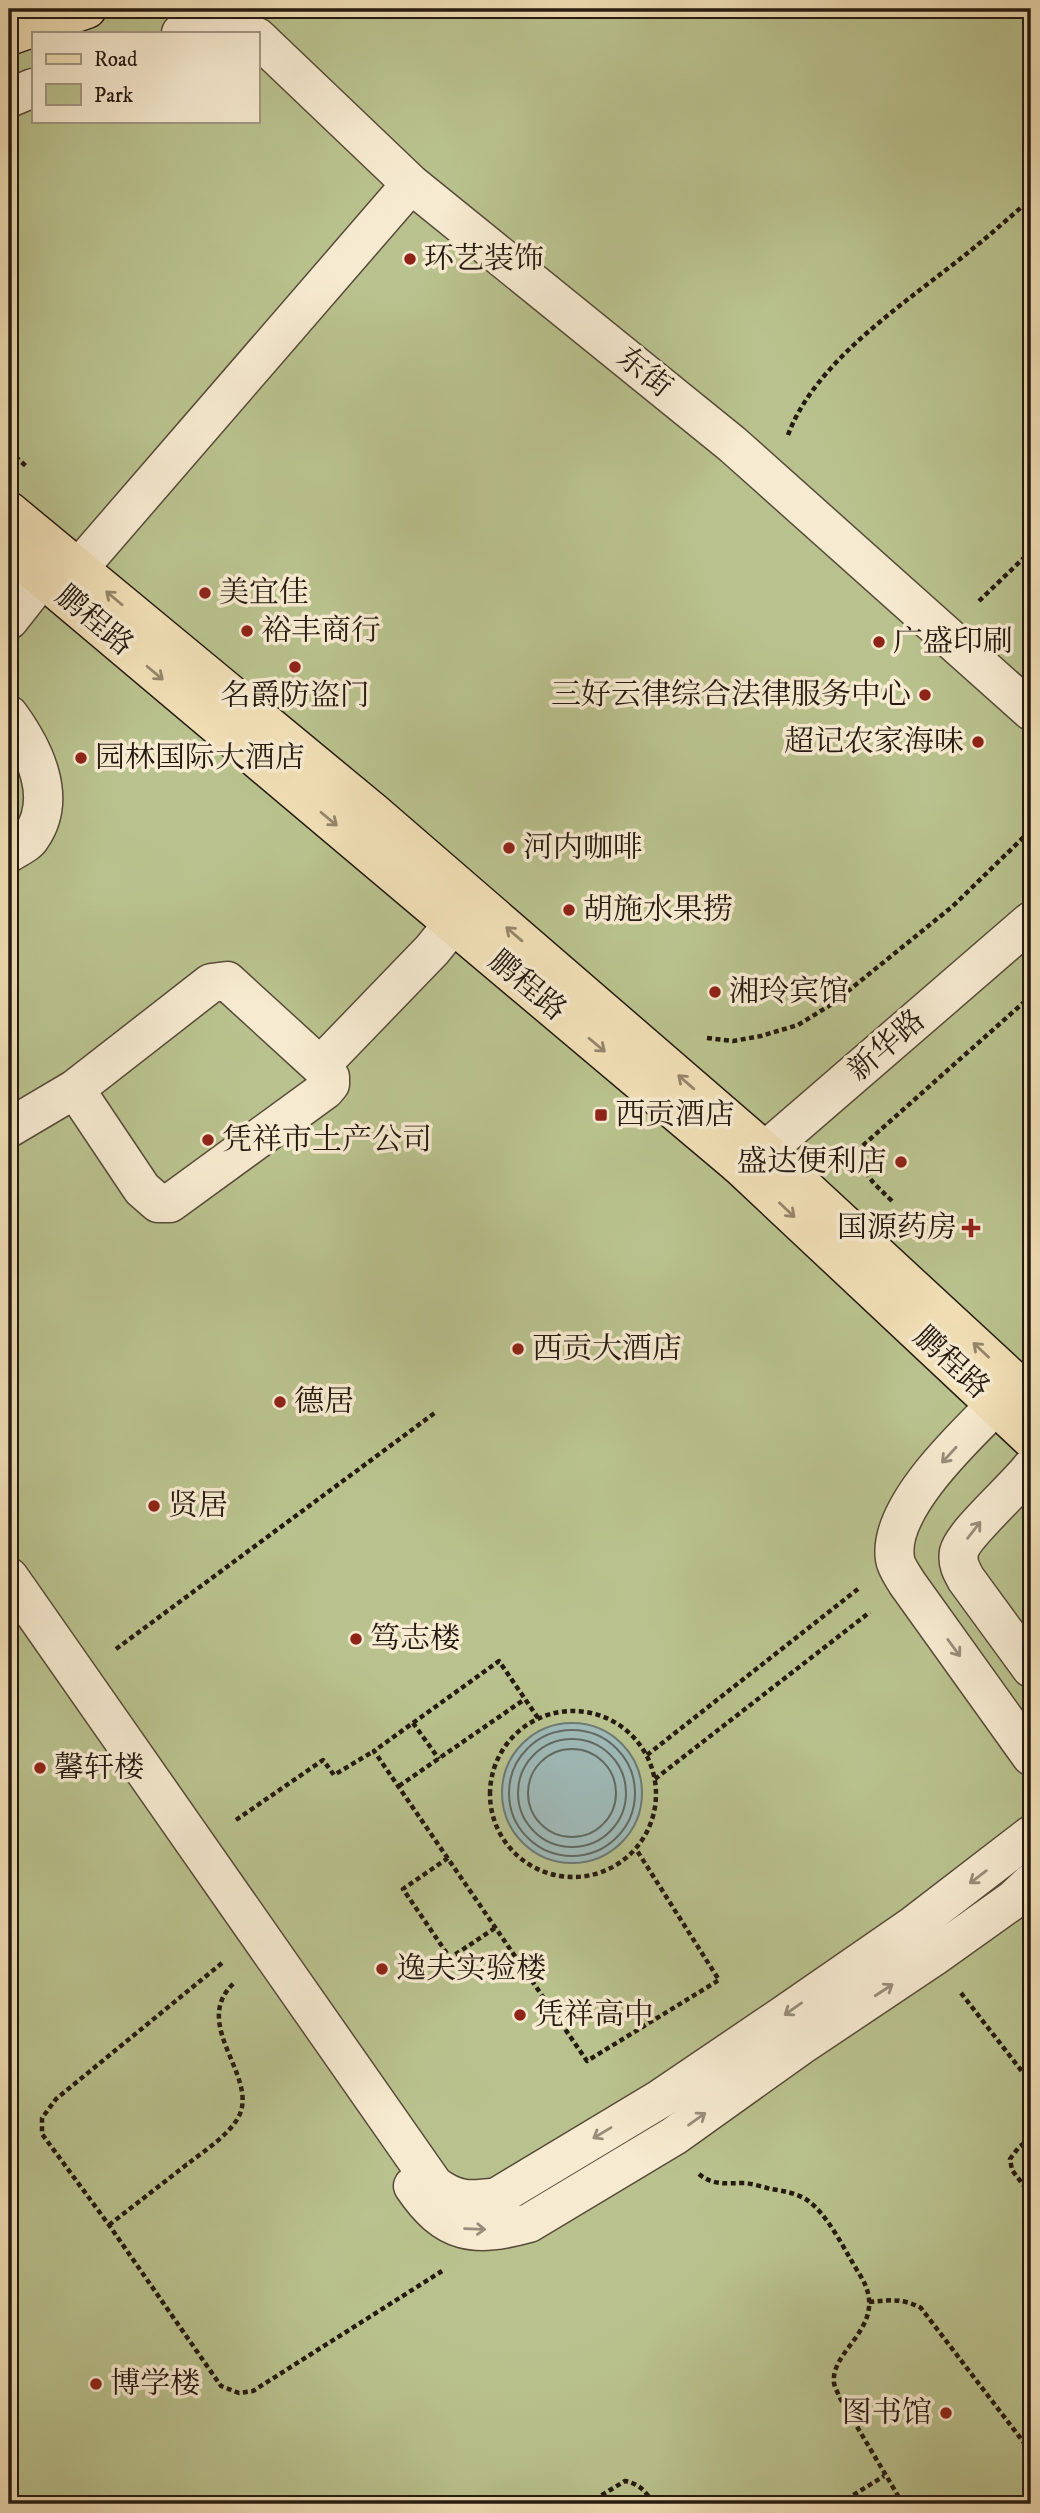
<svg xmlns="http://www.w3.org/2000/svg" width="1040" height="2513" font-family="'IM FELL DW Pica','Noto Serif SC',serif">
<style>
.green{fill:#b9c28e;stroke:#6f6e4f;stroke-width:2;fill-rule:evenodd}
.water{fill:#9fbab8;stroke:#6e7a75;stroke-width:2}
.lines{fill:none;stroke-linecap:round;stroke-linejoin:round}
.shore{stroke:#626a64;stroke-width:2}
.minor-casing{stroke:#584b3a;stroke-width:41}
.major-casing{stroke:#251a10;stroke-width:41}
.path{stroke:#251a10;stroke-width:4.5;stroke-dasharray:5 3.5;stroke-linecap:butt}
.minor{stroke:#f6ead0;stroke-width:38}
.major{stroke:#f1dfb6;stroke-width:38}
.oneway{stroke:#95866b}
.oneway2{stroke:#988c7a}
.poi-dot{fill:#8f2418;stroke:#f6ead0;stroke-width:2.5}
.labels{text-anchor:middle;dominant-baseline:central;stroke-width:7;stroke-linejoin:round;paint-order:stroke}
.poi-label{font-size:30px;fill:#251a10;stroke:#f6ead0;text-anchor:start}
.street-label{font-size:30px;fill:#251a10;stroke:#f6ead0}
</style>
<rect width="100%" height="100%" fill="#f1dfb6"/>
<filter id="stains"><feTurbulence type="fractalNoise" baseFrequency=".00286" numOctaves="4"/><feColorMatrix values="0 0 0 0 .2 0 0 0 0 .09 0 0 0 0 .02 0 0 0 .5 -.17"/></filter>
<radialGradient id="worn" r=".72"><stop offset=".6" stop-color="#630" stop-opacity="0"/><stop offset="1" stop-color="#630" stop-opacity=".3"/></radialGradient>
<!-- green -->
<path class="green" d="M9 9H1031V2504H9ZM33 33H257V121H33Z"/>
<!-- water -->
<path class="water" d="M502 1793a70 70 0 1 1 140 0a70 70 0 1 1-140 0Z"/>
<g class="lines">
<!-- shore -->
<path class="shore" d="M509 1793a63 63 0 1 1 126 0a63 63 0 1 1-126 0Z
M518 1793a54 54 0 1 1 108 0a54 54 0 1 1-108 0Z
M528 1793a44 44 0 1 1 88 0a44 44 0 1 1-88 0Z"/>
<defs>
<path id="minor" d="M181 33 247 9
M257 37 411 184 732 444 1031 711
M9 98 33 88
M78 569 411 184
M9 620 42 578
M9 715C33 748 59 797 31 837 27 844 16 848 9 853
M75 1089 211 983 227 981 320 1066
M9 1128 75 1089 142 1189 158 1203H170L325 1090 330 1084V1077L320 1066 432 950 453 924
M739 1165 765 1151 1031 921
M996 1405C963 1438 887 1509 895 1559 896 1567 903 1576 907 1583L1031 1756
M1031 1468C1017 1487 963 1534 959 1552 957 1563 961 1570 966 1579L1031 1668
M9 1577 434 2185C457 2202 470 2201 497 2197L660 2099 784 2015 914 1925 1031 1835
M413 2186C446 2235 474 2238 529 2223L674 2136 800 2046 933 1957 1013 1900 1031 1883"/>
<path id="major" d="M9 36 87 9
M9 511 373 812 765 1151 1031 1397
M9 550 739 1165 1031 1439"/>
</defs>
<!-- minor casing -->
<use href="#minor" class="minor-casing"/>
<!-- major casing -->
<use href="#major" class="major-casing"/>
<!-- path -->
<path class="path" d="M788 435C816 359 910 300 970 251 991 234 1011 216 1031 199
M9 451 27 467
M979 601 1031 551
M707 1038 733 1041 761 1036 798 1025 832 1004 953 906 1031 830
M892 1201C874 1183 861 1175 860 1148L1031 996
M116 1649 436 1412
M490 1794a83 83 0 1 1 166 0a83 83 0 1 1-166 0Z
M538 1718 499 1661 374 1751 587 2061 719 1980 636 1849
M413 1723 439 1759
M647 1755 858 1589
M655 1779 870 1612
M399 1786 525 1699
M236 1820 323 1760 334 1775 374 1751
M448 1858 403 1889 450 1958 495 1928
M222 1963 56 2099 42 2118V2134L109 2225 221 2386 239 2393 253 2391 442 2271
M961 1993 1031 2083
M1031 2138 1019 2147 1010 2159 1012 2170 1031 2195
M699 2174C713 2186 727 2183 745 2183 754 2184 763 2187 771 2189 784 2191 796 2193 807 2200 828 2214 846 2253 860 2275 892 2326 830 2348 834 2383 835 2388 838 2393 840 2398L903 2504
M109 2225C136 2204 163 2183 190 2162 206 2150 228 2135 238 2118 261 2077 188 2024 235 1982
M869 2302C889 2300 903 2298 921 2308L1031 2452
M587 2504 625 2481C640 2484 646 2492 654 2504
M839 2504 884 2476"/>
<!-- minor -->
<use href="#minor" class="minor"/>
<!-- major -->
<use href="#major" class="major"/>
</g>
<!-- one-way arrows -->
<defs><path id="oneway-shaft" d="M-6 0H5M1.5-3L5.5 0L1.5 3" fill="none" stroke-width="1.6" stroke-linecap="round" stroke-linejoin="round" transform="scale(1.75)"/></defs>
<g class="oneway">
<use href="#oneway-shaft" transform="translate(114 598) rotate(-140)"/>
<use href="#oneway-shaft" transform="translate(155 673) rotate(40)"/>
<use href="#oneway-shaft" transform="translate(329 819) rotate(40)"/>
<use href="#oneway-shaft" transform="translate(514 934) rotate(-139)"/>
<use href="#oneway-shaft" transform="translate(597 1045) rotate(40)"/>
<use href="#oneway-shaft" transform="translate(686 1082) rotate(-139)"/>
<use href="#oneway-shaft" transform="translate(787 1210) rotate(43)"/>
<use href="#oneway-shaft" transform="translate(981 1350) rotate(-137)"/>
</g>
<g class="oneway2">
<use href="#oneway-shaft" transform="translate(949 1455) rotate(133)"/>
<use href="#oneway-shaft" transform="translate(974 1530) rotate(-52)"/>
<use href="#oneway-shaft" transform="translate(954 1648) rotate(54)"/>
<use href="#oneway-shaft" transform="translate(978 1877) rotate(143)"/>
<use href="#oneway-shaft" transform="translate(884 1990) rotate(-33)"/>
<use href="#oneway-shaft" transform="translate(793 2009) rotate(145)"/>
<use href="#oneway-shaft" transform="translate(697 2119) rotate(-36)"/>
<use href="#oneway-shaft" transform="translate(602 2133) rotate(149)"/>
<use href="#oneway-shaft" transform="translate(475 2229) rotate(2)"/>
</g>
<!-- markers -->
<g class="poi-dot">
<circle cx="410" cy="259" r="7"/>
<circle cx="205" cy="593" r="7"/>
<circle cx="247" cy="631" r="7"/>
<circle cx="879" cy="642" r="7"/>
<circle cx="295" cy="667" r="7"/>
<circle cx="925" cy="695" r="7"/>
<circle cx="978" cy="742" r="7"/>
<circle cx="81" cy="758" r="7"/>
<circle cx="509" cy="848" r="7"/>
<circle cx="569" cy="910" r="7"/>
<circle cx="715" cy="992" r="7"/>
<rect x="594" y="1108" width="14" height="14" rx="3.5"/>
<circle cx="208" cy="1140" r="7"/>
<circle cx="901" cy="1162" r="7"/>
<path d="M967.5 1217.5h7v7h7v7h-7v7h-7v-7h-7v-7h7z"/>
<circle cx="518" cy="1349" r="7"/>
<circle cx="280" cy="1402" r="7"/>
<circle cx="154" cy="1506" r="7"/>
<circle cx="356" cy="1639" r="7"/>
<circle cx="40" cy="1768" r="7"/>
<circle cx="382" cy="1969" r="7"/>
<circle cx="520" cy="2015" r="7"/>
<circle cx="96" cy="2384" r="7"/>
<circle cx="946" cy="2413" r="7"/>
</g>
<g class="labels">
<!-- poi labels -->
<g class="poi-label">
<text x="424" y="259">环艺装饰</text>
<text x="219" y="593">美宜佳</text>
<text x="261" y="631">裕丰商行</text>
<text x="893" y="642">广盛印刷</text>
<text x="911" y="695" text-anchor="end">三好云律综合法律服务中心</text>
<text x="295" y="696" text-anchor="middle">名爵防盗门</text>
<text x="964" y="742" text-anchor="end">超记农家海味</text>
<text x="95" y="758">园林国际大酒店</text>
<text x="523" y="848">河内咖啡</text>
<text x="583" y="910">胡施水果捞</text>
<text x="729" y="992">湘玲宾馆</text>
<text x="615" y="1115">西贡酒店</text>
<text x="222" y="1140">凭祥市土产公司</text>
<text x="887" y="1162" text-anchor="end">盛达便利店</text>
<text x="957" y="1228" text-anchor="end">国源药房</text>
<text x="532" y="1349">西贡大酒店</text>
<text x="294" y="1402">德居</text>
<text x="168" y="1506">贤居</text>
<text x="370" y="1639">笃志楼</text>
<text x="54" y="1768">馨轩楼</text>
<text x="396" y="1969">逸夫实验楼</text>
<text x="534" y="2015">凭祥高中</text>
<text x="110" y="2384">博学楼</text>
<text x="932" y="2413" text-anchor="end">图书馆</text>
</g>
<!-- street labels -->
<g class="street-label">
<text transform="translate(644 373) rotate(39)">东街</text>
<text transform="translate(94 621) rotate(40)">鹏程路</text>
<text transform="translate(527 986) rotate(40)">鹏程路</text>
<text transform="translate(887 1046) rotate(-41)">新华路</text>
<text transform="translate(951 1363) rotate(43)">鹏程路</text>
</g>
</g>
<!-- margin -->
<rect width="1040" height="2513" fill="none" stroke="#f1dfb6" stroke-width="35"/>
<rect x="10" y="10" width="1019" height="2492" fill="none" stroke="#251a10" stroke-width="3.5"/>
<rect x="18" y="18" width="1005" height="2478" fill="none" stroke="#251a10" stroke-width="2"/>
<!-- legend -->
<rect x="32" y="32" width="228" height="91" fill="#f6ead0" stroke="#a29783" stroke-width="2"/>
<rect x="46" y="54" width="35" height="10" fill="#f1dfb6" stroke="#a29783" stroke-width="2"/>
<text x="94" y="66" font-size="21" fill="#251a10">Road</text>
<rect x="46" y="84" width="35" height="21" fill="#b9c28e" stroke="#a29783" stroke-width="2"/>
<text x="94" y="102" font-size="21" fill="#251a10">Park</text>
<rect width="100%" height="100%" filter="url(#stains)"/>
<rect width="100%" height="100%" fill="url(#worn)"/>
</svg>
